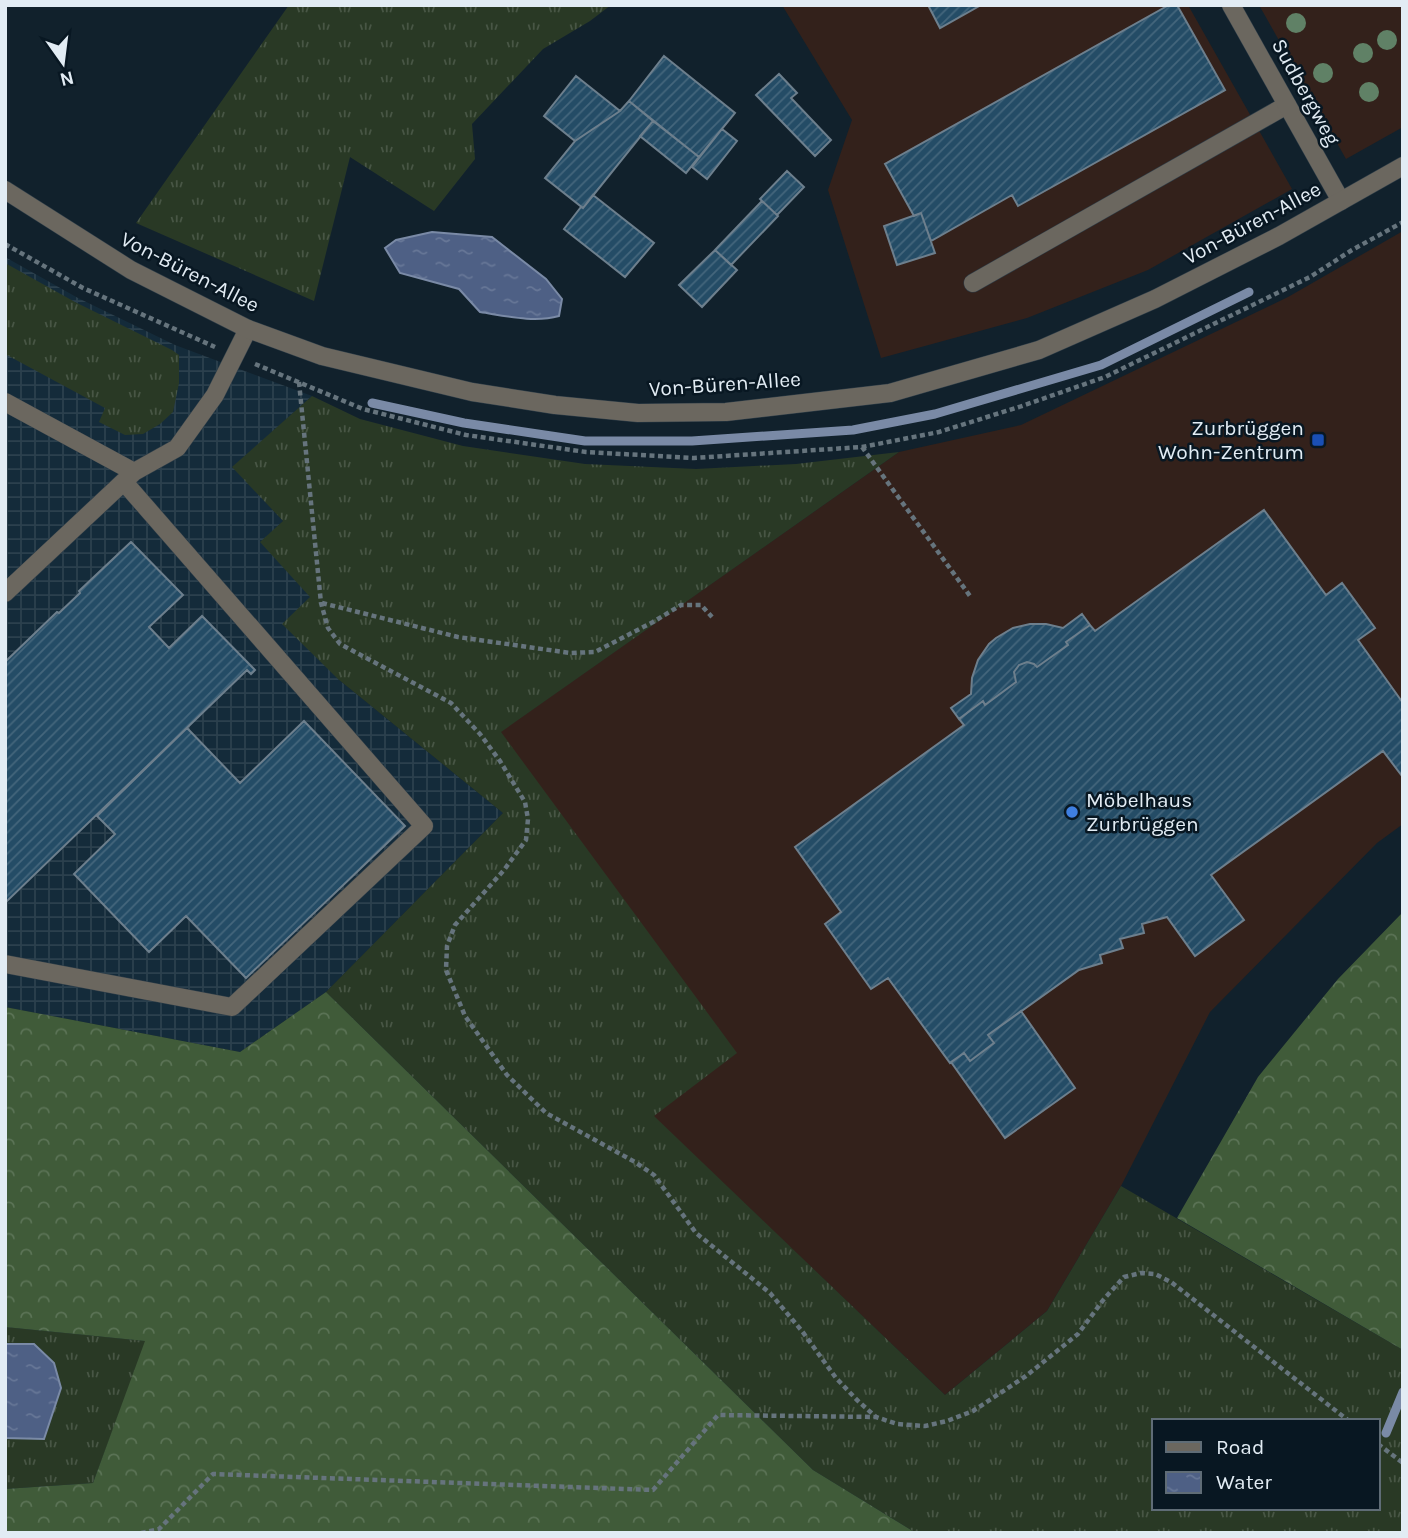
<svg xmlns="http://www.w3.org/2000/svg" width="1408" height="1538" font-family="Karla,sans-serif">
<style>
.commercial{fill:#33211b}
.industrial{fill:url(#industrial-grid)}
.grass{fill:url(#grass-tufts);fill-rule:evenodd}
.forest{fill:url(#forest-crowns)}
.water{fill:url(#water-ripples);stroke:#7a8aa6;stroke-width:2}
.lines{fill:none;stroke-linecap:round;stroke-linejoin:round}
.stream{stroke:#7a8aa6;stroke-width:9}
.building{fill:url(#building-hatch);stroke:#6d7f8d;stroke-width:2}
.service-casing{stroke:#2e3d48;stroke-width:19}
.minor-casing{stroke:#2e3d48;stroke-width:19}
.tertiary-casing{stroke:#2e3d48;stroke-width:19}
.path{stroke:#66747d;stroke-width:4.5;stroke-dasharray:5 3.5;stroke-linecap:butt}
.service{stroke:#6b675f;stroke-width:18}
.minor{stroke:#6b675f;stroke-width:18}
.tertiary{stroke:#6b675f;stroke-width:18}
.tree{fill:#608166}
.transit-dot{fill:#1a4fb4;stroke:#081722;stroke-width:2.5}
.shop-dot{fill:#3f7fe0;stroke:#081722;stroke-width:2.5}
.labels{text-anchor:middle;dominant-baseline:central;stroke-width:5;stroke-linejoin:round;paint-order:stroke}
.street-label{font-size:21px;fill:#e2ecf4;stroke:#081722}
.poi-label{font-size:21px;fill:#e2ecf4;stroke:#081722;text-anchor:end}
</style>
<defs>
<pattern id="industrial-grid" width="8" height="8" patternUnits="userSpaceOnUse" patternTransform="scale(1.75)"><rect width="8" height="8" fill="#142b3a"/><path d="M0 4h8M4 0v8" fill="none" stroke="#2b404d"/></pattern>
<pattern id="grass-tufts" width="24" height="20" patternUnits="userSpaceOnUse" patternTransform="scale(1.75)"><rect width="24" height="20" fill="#293925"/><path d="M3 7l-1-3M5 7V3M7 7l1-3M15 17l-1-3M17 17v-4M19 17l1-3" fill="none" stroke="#485645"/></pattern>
<pattern id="forest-crowns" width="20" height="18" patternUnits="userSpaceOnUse" patternTransform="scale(1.75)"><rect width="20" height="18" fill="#405b39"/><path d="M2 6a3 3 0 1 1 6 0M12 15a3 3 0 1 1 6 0" fill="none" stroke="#5b7356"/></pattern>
<pattern id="water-ripples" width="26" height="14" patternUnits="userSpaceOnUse" patternTransform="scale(1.75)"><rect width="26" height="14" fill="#4e6085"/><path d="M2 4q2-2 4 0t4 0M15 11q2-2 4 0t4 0" fill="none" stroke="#677797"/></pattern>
<pattern id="building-hatch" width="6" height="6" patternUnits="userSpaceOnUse" patternTransform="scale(1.75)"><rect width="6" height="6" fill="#244c66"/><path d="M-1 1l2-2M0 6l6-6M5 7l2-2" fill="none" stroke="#44667c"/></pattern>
</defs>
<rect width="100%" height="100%" fill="#11212c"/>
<!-- commercial -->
<path class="commercial" d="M782 5H1188L1292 189 1148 270 1027 318 881 358 828 190 852 120Z
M1259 5H1403V127L1346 159Z
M1403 231V824L1377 843 1210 1012 1121 1186 1047 1311 945 1395 653 1116 736 1053 500 732 899 452 1021 425 1288 297Z"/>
<!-- industrial -->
<path class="industrial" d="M5 257 78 298 175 345 312 396 233 467 283 521 261 542 311 597 338 679 503 813 326 992 240 1052 5 1007Z"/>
<!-- grass -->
<path class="grass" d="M289 5H611L590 21 543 49 472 124 475 159 434 211 350 157 314 301 136 223Z
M5 263 75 302 172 350 179 355V383L173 412 160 424 143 434 125 435 99 422 105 408 5 354Z
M312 396 360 419 463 446 585 464 696 469 796 464 899 452 501 732 737 1053 654 1116 945 1395 1047 1311 1121 1186 1403 1350V1533H916L813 1470 326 992 503 813 338 679 282 624 310 597 260 542 283 521 232 467ZM1154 1421H1378V1508H1154Z
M5 1327 146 1341 93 1483 5 1489V1438L44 1439 34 1344H5Z"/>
<!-- forest -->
<path class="forest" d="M1403 912V1350L1177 1218 1258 1077 1338 979Z
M326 992 813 1470 916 1533H5V1489L93 1483 145 1341 5 1327V1007L240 1052Z"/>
<!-- water -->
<path class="water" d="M432 232 492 237 546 279 562 299 559 316C534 323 506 316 480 312L459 289 400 273 385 248 396 240Z
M5 1344H34L54 1363 61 1388 44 1439 5 1438Z"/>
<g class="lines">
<!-- stream -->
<path class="stream" d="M372 403 464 423 585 441H692L853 430 935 414 1101 365 1249 292
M1386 1433 1403 1392"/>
</g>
<!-- building -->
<path class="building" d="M928 5H981L940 28Z
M1169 5H1177L1225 90 1018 206 1012 195 931 241 921 213 914 216 885 164Z
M664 56 735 113 699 157 629 101Z
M779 74 797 93 791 98 831 140 815 156 756 95Z
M576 76 620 111 575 141 544 116Z
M629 101 653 121 583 208 545 178 575 141 620 111Z
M653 121 699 157 686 173 640 136Z
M722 129 737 141 707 179 692 167Z
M787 171 804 187 777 215 760 199Z
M593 195 654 243 625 277 564 229 581 207 583 208Z
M762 201 778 216 731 265 715 250Z
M921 213 935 253 897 265 884 226Z
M715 250 737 270 702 307 679 285Z
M1264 510 1326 595 1342 583 1375 628 1358 640 1403 703V775L1402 776 1383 751 1211 875 1244 920 1195 956 1167 917 1142 924 1144 933 1120 939 1123 948 1100 955 1102 963 1079 970 988 1035 994 1043 970 1061 964 1053 950 1063 888 978 871 989 825 924 841 912 795 847 964 725 959 719 983 701 985 705 1016 682 1014 672 1019 665 1027 662 1034 664 1037 667 1068 645 1066 642 1090 625 1095 631Z
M131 542 183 595 149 627 169 648 202 616 255 670 251 674 247 670 5 903V662L57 612 59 613 80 593 79 591Z
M1082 614 1090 625 1066 642 1068 645 1037 667 1034 664 1027 662 1019 665 1014 672 1016 682 985 705 983 701 959 719 951 708 971 694 972 678 978 660 989 644 996 638 1013 628 1030 624H1046L1063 628Z
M304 721 405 826 246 978 186 916 149 952 74 874 115 834 97 816 187 728 240 783Z
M1021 1011 1075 1088 1005 1138 951 1062 964 1053 970 1061 994 1043 988 1035Z"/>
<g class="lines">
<defs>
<path id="service" d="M973 283 1287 105
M5 402 134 472
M5 593 134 472 177 448 215 395 248 329
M5 964 232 1007 424 826 124 482"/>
<path id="minor" d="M1231 5 1341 201"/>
<path id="tertiary" d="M5 190 131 270 248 329 322 356 472 392 555 405 638 413 726 412 890 393 1039 350 1155 299 1279 236 1403 166"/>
</defs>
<!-- service casing -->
<use href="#service" class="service-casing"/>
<!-- minor casing -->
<use href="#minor" class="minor-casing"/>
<!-- tertiary casing -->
<use href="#tertiary" class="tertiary-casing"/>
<!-- path -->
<path class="path" d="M5 244 83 288 215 347
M255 364 363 409 466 435 586 452 694 458 862 447 939 432 1019 407 1105 377 1310 277 1352 250 1403 222
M299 382 321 603 328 628 340 644 451 703 480 734 500 761 525 802 528 819 526 840 504 870 455 925 447 946 446 970 465 1016 507 1075 546 1113 635 1162 654 1175 696 1233 770 1293 802 1331 836 1378 857 1400 876 1417 897 1424 925 1426 947 1421 973 1411 1026 1376 1078 1334 1104 1299 1124 1277 1141 1273 1155 1274 1171 1282 1349 1421
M862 447 970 596
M322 603 458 637 570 653 595 652 653 622 681 605H701L712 617
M1378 1444 1403 1463
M141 1533 159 1529 213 1474 653 1490 718 1415 875 1417"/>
<!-- service -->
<use href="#service" class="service"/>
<!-- minor -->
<use href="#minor" class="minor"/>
<!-- tertiary -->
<use href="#tertiary" class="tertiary"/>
</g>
<!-- trees -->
<g class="tree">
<circle cx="1296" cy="23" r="10"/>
<circle cx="1387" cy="40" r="10"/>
<circle cx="1363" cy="53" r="10"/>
<circle cx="1323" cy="73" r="10"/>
<circle cx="1369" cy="92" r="10"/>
</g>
<!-- markers -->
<rect class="transit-dot" x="1311" y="433" width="14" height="14" rx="3.5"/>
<circle class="shop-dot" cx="1072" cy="812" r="7"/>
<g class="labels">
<!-- street labels -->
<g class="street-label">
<text transform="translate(1306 92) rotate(61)">Sudbergweg</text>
<text transform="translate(1252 223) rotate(-28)">Von-Büren-Allee</text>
<text transform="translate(190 272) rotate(27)">Von-Büren-Allee</text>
<text transform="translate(725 384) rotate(-4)">Von-Büren-Allee</text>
</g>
<!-- poi labels -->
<g class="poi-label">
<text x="1304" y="428">Zurbrüggen<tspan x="1304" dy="24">Wohn-Zentrum</tspan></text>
<text x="1086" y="800" text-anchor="start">Möbelhaus<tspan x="1086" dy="24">Zurbrüggen</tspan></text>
</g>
</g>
<!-- border -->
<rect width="1408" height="1538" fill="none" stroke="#e2ecf4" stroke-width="14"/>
<!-- legend -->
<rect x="1152" y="1419" width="228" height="91" fill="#081722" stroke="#5f6c76" stroke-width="2"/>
<rect x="1166" y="1442" width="35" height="10" fill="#6b675f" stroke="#5f6c76" stroke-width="2"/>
<text x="1216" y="1454" font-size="21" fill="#e2ecf4">Road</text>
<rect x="1166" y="1472" width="35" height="21" fill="url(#water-ripples)" stroke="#5f6c76" stroke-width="2"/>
<text x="1216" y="1489" font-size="21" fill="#e2ecf4">Water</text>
<!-- north arrow -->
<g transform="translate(63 63) rotate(166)" stroke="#081722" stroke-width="5" paint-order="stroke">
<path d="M0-5L12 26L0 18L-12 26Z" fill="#e2ecf4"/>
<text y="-10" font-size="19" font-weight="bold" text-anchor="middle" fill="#e2ecf4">N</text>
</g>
</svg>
